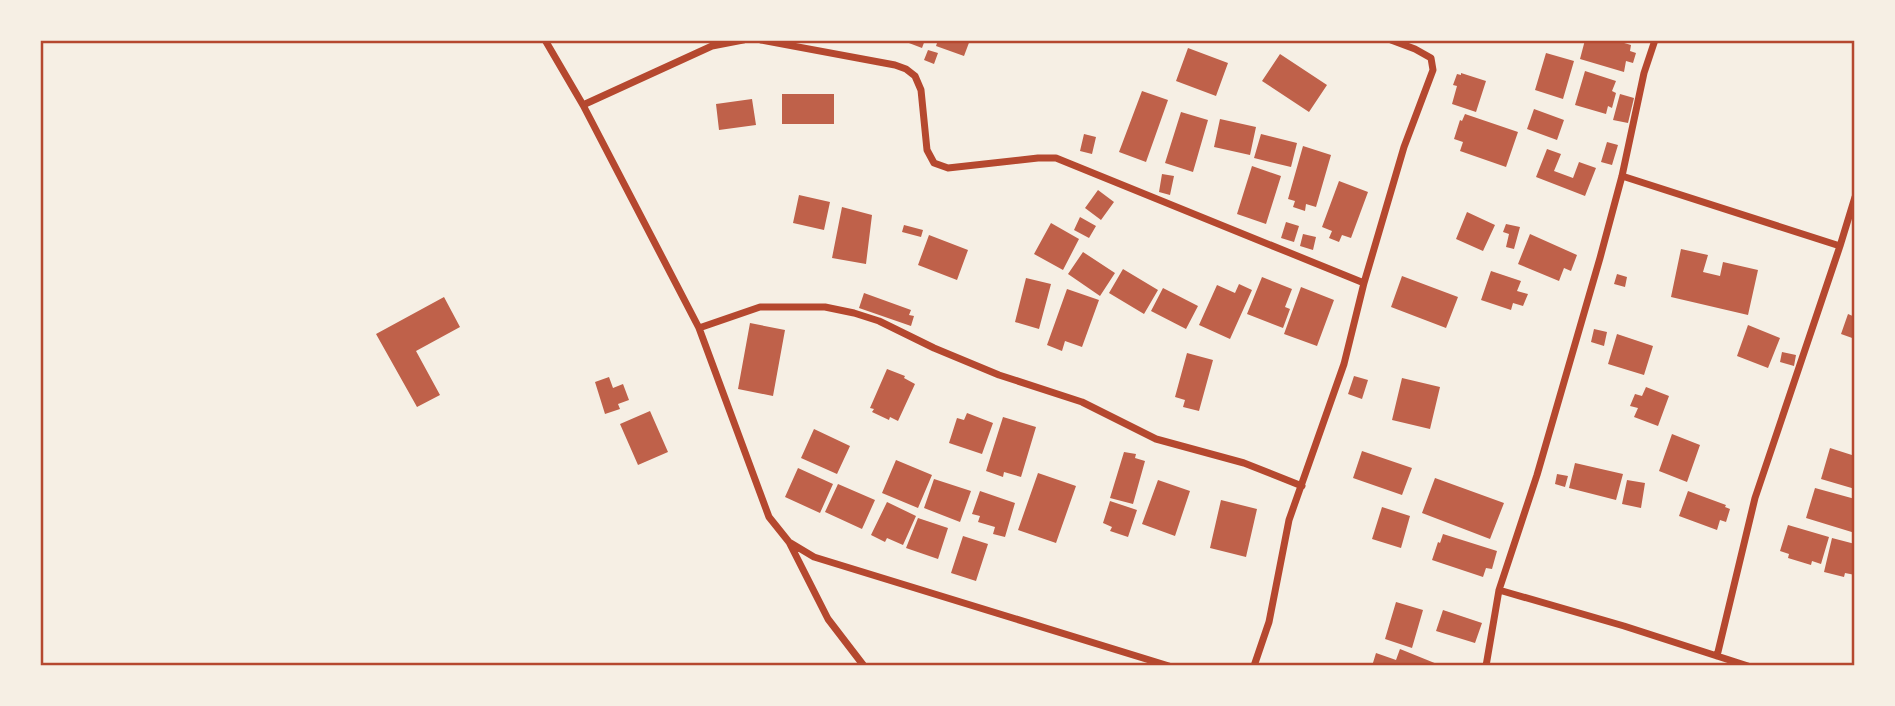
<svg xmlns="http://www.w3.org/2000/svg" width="1895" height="706" font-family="Mulish,sans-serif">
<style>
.building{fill:#bf614a}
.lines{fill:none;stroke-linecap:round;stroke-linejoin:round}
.minor{stroke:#b5482f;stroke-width:7}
.neatline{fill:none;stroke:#b5482f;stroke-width:2.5}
</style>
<rect width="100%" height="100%" fill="#f6efe4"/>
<!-- building -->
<path class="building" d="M901 40H925L922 48Z
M938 40H970L964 56 936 46Z
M1585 40H1614L1631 45 1630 51 1636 53 1633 63 1626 61 1624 72 1580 59Z
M1188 48 1228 63 1216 96 1176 81Z
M928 50 938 53 934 64 924 60Z
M1546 53 1574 61 1563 99 1535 90Z
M1280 54 1327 85 1309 112 1262 81Z
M1585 71 1616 81 1612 91 1616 93 1612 108 1608 106 1606 114 1575 105Z
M1461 73 1486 81 1476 112 1452 104 1457 86 1453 85 1457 74 1461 75Z
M1142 91 1168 100 1146 162 1119 152Z
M782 94H834V124H782Z
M1620 94 1634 98 1628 123 1613 120Z
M752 99 756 125 719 130 716 104Z
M1534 109 1564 120 1557 140 1527 129Z
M1181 112 1208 120 1193 172 1165 163Z
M1465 114 1518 132 1506 167 1460 151 1463 142 1454 139 1460 120 1462 121Z
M1220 119 1256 127 1250 155 1214 147Z
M1084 134 1096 137 1092 154 1080 151Z
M1261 134 1297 143 1291 167 1254 158Z
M1607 142 1618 145 1612 165 1601 162Z
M1303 146 1331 155 1316 207 1306 204 1305 211 1293 207 1295 201 1288 199Z
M1547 149 1561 154 1554 171 1573 178 1579 162 1596 168 1585 196 1536 177Z
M1252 166 1281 176 1266 224 1237 214Z
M1162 174 1174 176 1170 195 1159 192Z
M1339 181 1368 192 1351 238 1342 235 1339 242 1329 238 1332 231 1322 227Z
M1098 190 1114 202 1101 220 1085 208Z
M799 195 830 202 824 230 793 223Z
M842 207 872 215 866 264 832 258Z
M1467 212 1495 225 1483 251 1456 239Z
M1080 217 1096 226 1089 238 1074 230Z
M1286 222 1299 226 1294 242 1281 238Z
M1051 223 1079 239 1063 270 1034 254Z
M1506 224 1520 227 1514 249 1506 247 1509 234 1503 232Z
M904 225 923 230 921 237 902 232Z
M1303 234 1316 237 1313 250 1300 246Z
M1530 234 1577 255 1571 271 1564 268 1559 281 1518 264Z
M929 235 968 250 957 280 918 265Z
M1681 249 1708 255 1703 272 1720 276 1723 262 1758 270 1748 315 1671 297Z
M1083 252 1115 273 1100 296 1068 274Z
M1123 269 1158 290 1144 314 1109 293Z
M1491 271 1521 281 1517 291 1528 294 1523 306 1513 303 1511 310 1481 300Z
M1617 274 1627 277 1625 287 1614 284Z
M1402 276 1458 297 1446 328 1391 307Z
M1262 277 1292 289 1285 307 1290 309 1283 328 1247 314Z
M1026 278 1051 284 1039 329 1015 322Z
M1239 284 1252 290 1230 339 1199 325 1217 285 1235 293Z
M1301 287 1334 300 1317 346 1284 334Z
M1163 288 1198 306 1186 329 1151 311Z
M1067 289 1099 300 1082 347 1065 341 1062 351 1047 345Z
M864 293 911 310 909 315 914 316 911 326 859 308Z
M444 297 460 327 416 351 440 395 417 407 376 334Z
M1848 314 1855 317V339L1841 334Z
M750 323 785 330 773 396 738 389Z
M1748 325 1780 338 1768 368 1737 356Z
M1594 329 1607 332 1604 346 1591 342Z
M1617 334 1653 346 1644 375 1608 364Z
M1782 352 1796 355 1794 366 1780 362Z
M1187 353 1213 360 1199 411 1183 407 1185 400 1175 397Z
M887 369 905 376 904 378 915 384 898 421 890 417 889 420 872 412 874 409 870 408Z
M1354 376 1368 380 1362 399 1348 394Z
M609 377 613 388 623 384 629 400 618 404 620 409 605 414 595 382Z
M1402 378 1440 387 1430 429 1392 420Z
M1646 387 1669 396 1658 426 1634 417 1638 408 1630 406 1635 394 1642 396Z
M650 411 668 452 638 465 620 424Z
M967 413 993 423 982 454 949 443 957 418 964 420Z
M1003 417 1036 427 1021 477 1004 472 1003 477 986 471Z
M814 429 850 446 837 474 801 458Z
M1672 434 1700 445 1687 482 1659 471Z
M1830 448 1855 456V489L1821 479Z
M1362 451 1412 468 1402 495 1353 478Z
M1124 452 1136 454 1135 458 1145 461 1133 504 1110 498Z
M896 460 932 475 918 508 882 493Z
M1575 463 1623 474 1616 500 1569 488Z
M798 468 833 484 820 513 785 497Z
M1038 473 1076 486 1056 543 1018 530Z
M1557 474 1568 476 1565 487 1555 484Z
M1435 478 1504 503 1490 539 1422 513Z
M934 479 971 491 960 522 924 508Z
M1158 480 1190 491 1175 536 1142 524Z
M1627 480 1645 483 1641 508 1622 504Z
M838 484 875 500 862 529 825 512Z
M1815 488 1855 499V533L1806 518Z
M980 491 1015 503 1005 537 993 534 995 527 978 522 980 516 972 514Z
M1688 491 1726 505 1725 507 1730 509 1726 522 1720 520 1717 530 1679 516Z
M1221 500 1257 509 1246 557 1210 548Z
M1110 501 1137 510 1128 537 1110 531 1112 527 1103 523Z
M887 502 916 516 903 545 887 538 885 542 871 535Z
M1382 507 1410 516 1401 548 1372 539Z
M918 518 948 528 938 559 906 548Z
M1788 525 1829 537 1821 564 1812 561 1811 565 1788 558 1789 554 1780 551Z
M1443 534 1497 551 1492 569 1486 568 1483 577 1432 560 1438 542 1440 543Z
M963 536 988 544 976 581 951 573Z
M1832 538 1855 544V575L1845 573 1844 577 1824 572Z
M1396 602 1423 610 1412 648 1385 639Z
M1443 610 1482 623 1475 643 1436 631Z
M1400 649 1442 666H1372L1376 653 1396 660Z"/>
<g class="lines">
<!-- minor -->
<path class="minor" d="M545 40 583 105 699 328 769 517 789 542 814 557 1169 666
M761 40 895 65 906 69 915 76 921 90 927 150 934 163 948 168 1038 158H1056L1364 283
M583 105 712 46 743 40
M1622 176 1840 246
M699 328 760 307H825L854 313 879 321 934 348 999 375 1082 402 1156 439 1244 463 1302 486
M789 542 828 619 864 666
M1499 590 1624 626 1748 666
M1717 656 1755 498 1840 246 1855 197
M1254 666 1269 622 1289 520 1344 364 1364 283 1404 147 1433 70 1431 58 1415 49 1391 40
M1486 666 1499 590 1537 475 1600 258 1622 176 1644 73 1655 40"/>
</g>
<!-- border -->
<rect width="1895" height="706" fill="none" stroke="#f6efe4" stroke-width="84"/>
<rect x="42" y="42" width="1811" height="622" class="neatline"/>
</svg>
